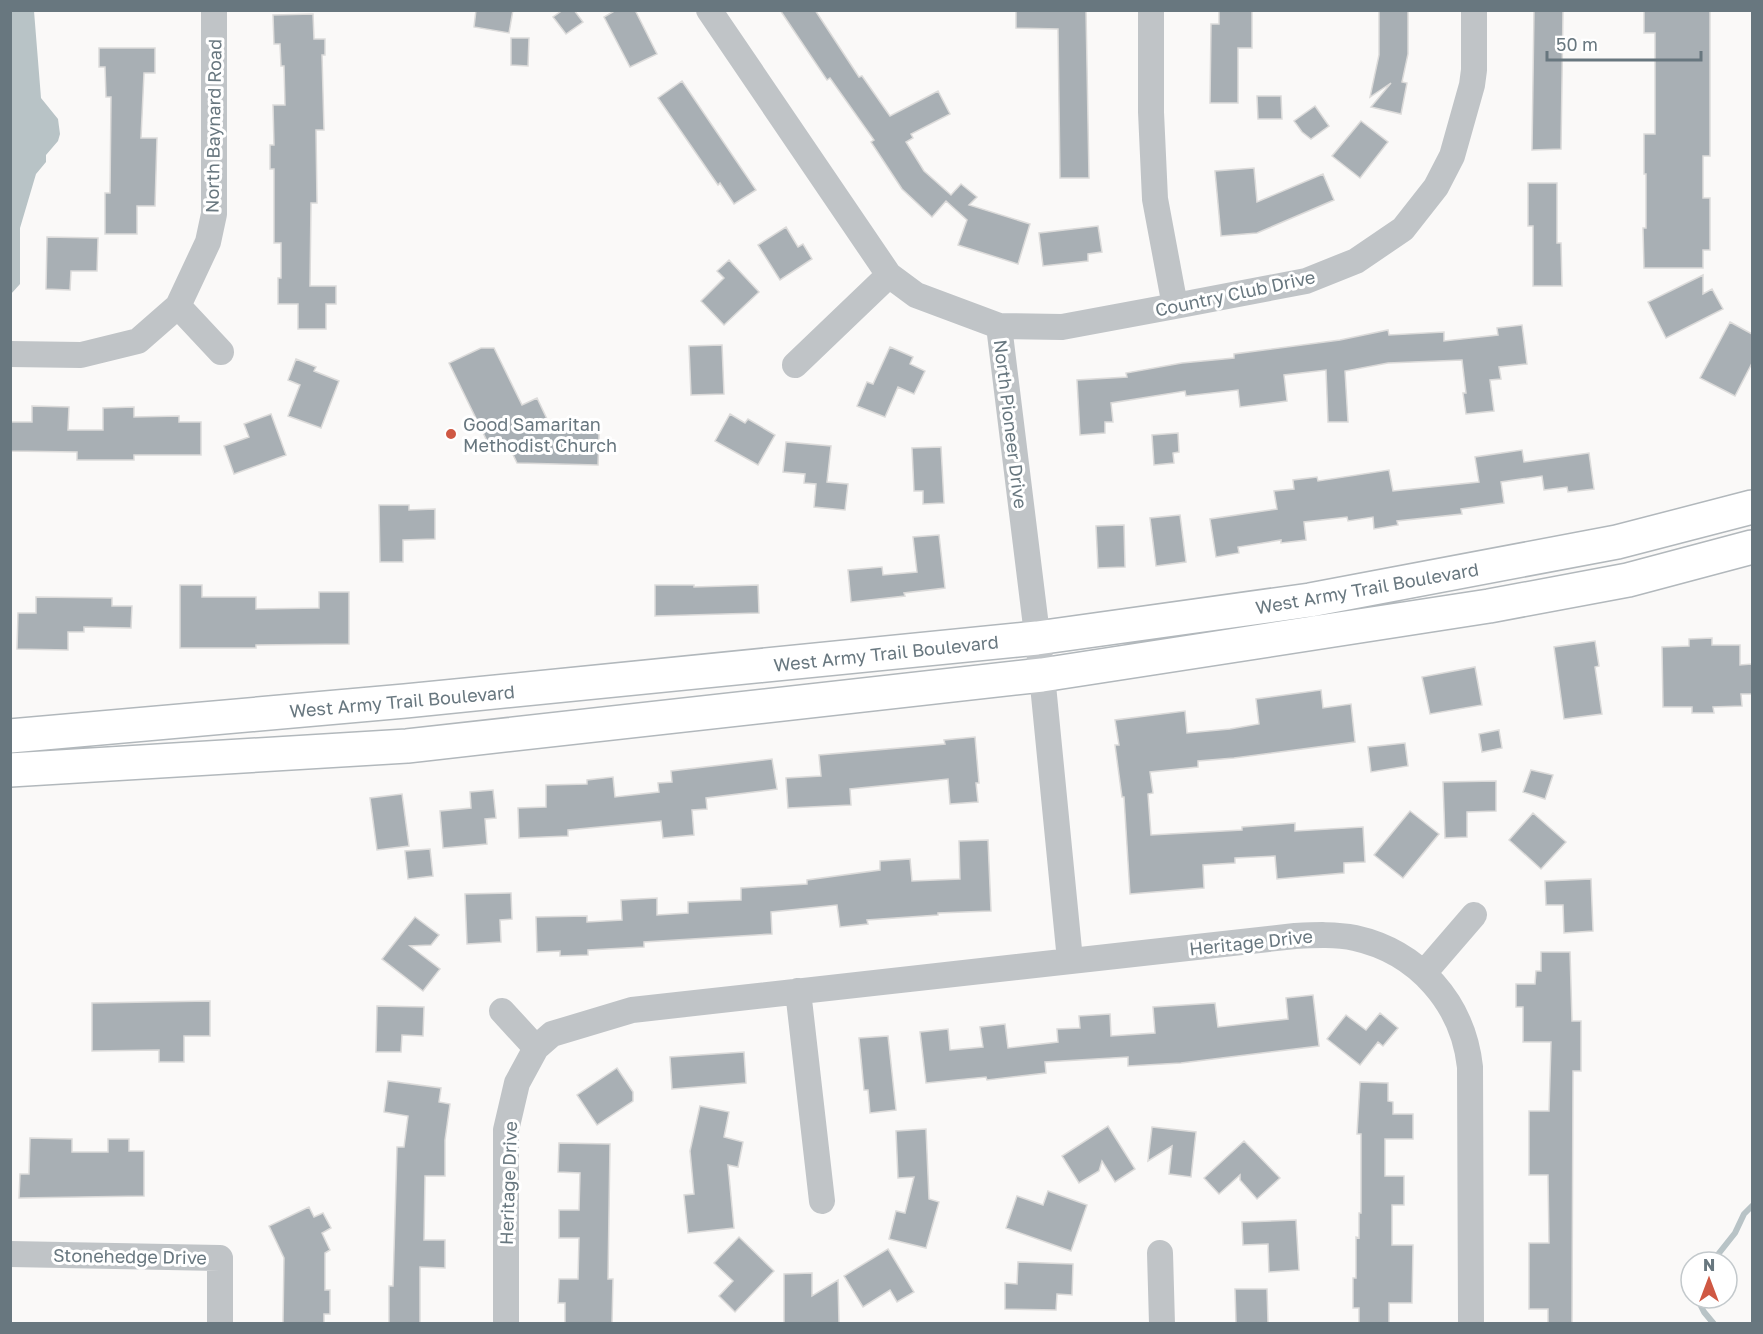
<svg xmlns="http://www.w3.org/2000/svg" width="1763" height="1334" font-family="'Golos Text',sans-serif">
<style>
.water{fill:#b8c3c6}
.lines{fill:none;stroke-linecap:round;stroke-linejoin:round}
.stream{stroke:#b8c3c6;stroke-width:6}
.building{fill:#a8afb4;stroke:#dcdbda;stroke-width:1.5}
.secondary-casing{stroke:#b2b8bc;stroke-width:36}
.minor{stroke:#c0c4c7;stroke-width:26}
.secondary{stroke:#fff;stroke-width:33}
.poi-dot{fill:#cf5843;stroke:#fff;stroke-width:2}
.labels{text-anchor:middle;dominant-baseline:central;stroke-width:6;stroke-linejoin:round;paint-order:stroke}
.street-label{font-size:18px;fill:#68777f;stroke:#fff}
.poi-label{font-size:18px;fill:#68777f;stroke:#fff;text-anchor:start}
</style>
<rect width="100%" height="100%" fill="#faf9f8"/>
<!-- water -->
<path class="water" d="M11 10 34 11 41 98 58 119 60 134 58 141 46 155V162L36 174 20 228V284L11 294Z"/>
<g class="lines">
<!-- stream -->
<path class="stream" d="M1712 1262 1735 1233 1744 1214 1752 1206
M1697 1298 1704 1312 1714 1324"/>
</g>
<!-- building -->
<path class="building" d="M476 10H513L509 33 474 27Z
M563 10H574L583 22 566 34 553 17Z
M616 10H635L657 54 630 67 604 17Z
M780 10H815L859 77 862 76 890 116 938 91 950 114 911 134 913 138 906 142 924 171 951 195 961 184 977 197 969 205 1030 224 1018 264 958 245 967 220 946 201 932 217 902 189 871 142 874 140 830 78 827 80Z
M1016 10H1086L1089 178H1060L1058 29 1016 28Z
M1219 10H1252V48H1238V103H1210L1211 24H1219Z
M1379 10H1408V54L1402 82 1407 83 1401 114 1371 107 1391 83 1370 97 1379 55Z
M1534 10H1563L1561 149 1532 150Z
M1644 10H1710V156H1703V198H1710V250H1703V268H1644L1643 228H1646V174H1644V134H1655V33H1644Z
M313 14 314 39H325V55H322L324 130H316L317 203H311L310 286H336V304H326V329H298V304H278V278H281V243H274V169H270V145H274L273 105H285L284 66H281L280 44H274L273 15Z
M511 38H529L528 66 511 65Z
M99 48H155V73H144L141 138H157L155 206H137V234H105V193H110L111 97H106L105 67H99Z
M682 81 756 190 734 204 720 183 718 185 658 98Z
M1257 96H1281L1282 119H1258Z
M1315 106 1329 126 1311 139 1302 132 1294 121Z
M1361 121 1388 142 1360 178 1332 156Z
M1254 168 1257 202 1323 174 1334 200 1257 233 1221 236 1215 171Z
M1528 183H1557V243H1561L1562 286H1533V226H1528Z
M1098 226 1102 252 1088 254V261L1043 266 1039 233Z
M786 227 798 247 803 244 812 259 780 280 758 245Z
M47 237 98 238 97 271H71L70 290 46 289Z
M729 260 759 292 724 325 701 301 724 278 717 271Z
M1703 275V294L1712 289 1723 309 1666 338 1648 302Z
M1730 322 1752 334V363L1735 396 1700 378Z
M1522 325 1527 364 1499 367 1501 379 1490 380 1494 411 1466 414 1463 393H1466L1462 360 1388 363 1345 371 1348 422H1328L1326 370 1284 375 1287 401 1240 407 1238 390 1186 396 1185 391 1111 403 1113 422H1105V433L1080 435 1077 380 1127 377 1126 373 1182 363 1234 358V354L1340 340 1388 330 1389 335 1444 332V341L1498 335 1497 328Z
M722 345 724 394 691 395 689 346Z
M890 347 913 357 910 364 925 371 914 394 898 387 885 417 857 406 867 382 873 384Z
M481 348H494L522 405 537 398 548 421 596 422V430L599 435 598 465 517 463 508 444 488 443 449 363Z
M296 359 316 367 314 371 339 381 321 428 288 416 300 385 288 380Z
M32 406 69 407 68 430H103V408L134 407V417L179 416V422H201V455H134V460H77V452L10 451V422H32Z
M271 414 286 455 234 474 224 446 249 437 244 424Z
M730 414 745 423 748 419 775 435 758 465 715 441Z
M1178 433 1179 452 1173 453 1174 463 1154 465 1152 435Z
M786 442 831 446 827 482 848 484 845 510 814 507 816 484 804 483 805 474 783 472Z
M941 447 944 503 923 504V491H914L912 448Z
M1522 450 1524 462 1589 453 1594 489 1568 492 1567 487 1544 490 1542 476 1501 482 1504 503 1461 509 1462 514 1397 521 1398 525 1374 529 1373 517 1348 521 1347 517 1304 522 1306 540 1281 543V540L1238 547 1239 553 1216 557 1210 519 1277 509 1274 491 1294 489 1293 480 1317 477 1318 481 1389 470 1393 491 1479 482 1475 457Z
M379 505H409V510L435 509V539L403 540V562H380Z
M1180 515 1186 562 1156 566 1150 518Z
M1124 525 1125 567 1098 568 1096 526Z
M939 535 945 588 904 593 905 596 851 602 848 570 882 567 883 575 917 572 913 537Z
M180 585H202V597H256V609L319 608V592H349V644L256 645V648H180Z
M655 585H694V587L758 585 759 613 655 616Z
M36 597 112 598V606H132L131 628 84 627V632H68V650L17 649 18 613H36Z
M1712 638V645H1740V665L1752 664V694H1741L1742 706 1713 707 1714 713H1692V707H1663L1662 647 1689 646V639Z
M1595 641 1599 666 1595 667 1602 714 1564 719 1554 647Z
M1475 667 1482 705 1430 714 1422 677Z
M1321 690 1323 708 1351 704 1355 742 1234 758 1198 761V767L1150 772 1153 793 1148 794 1151 835 1242 830V827L1295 823V831L1363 827 1365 862 1344 863V873L1277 879 1275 856 1235 858V863L1203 865 1204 888 1130 894 1124 797H1122L1115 745H1119L1115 720 1185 711 1187 733 1230 729 1259 724 1256 699Z
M1499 730 1502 748 1482 752 1479 734Z
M975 737 979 783H976L978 802 950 804 948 779 850 789 851 805 788 808 786 778 821 776 819 755 945 744 944 740Z
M1405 743 1408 766 1371 772 1368 747Z
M772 759 777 789 706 798 707 809 692 810 694 835 663 838 661 821 568 830V836L519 838 518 808 546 807V785L587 784V780L613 777 615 797 659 792 658 783 672 782 671 771Z
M1531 770 1553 775 1545 799 1523 792Z
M1496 781V811L1467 812V837L1445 838 1443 782Z
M493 790 496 818 485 819 487 844 443 848 440 811 471 808 470 792Z
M402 794 409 846 377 850 370 798Z
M1410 811 1439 834 1403 878 1374 855Z
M1533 813 1566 842 1541 869 1509 840Z
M988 840 991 911 938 913V915L867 920 868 924 840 927 837 905 771 912 772 934 644 942V947L588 950V955L560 956V951L537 952 536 917 587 916V922L622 920 621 900 657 898V915L688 913V902L741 900V888L807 884V880L880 870V861L910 859 912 881 960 879 959 841Z
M430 849 433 876 408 879 405 851Z
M1591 879 1593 931 1564 933 1563 905H1546L1545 881Z
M511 893 512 919 500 920 501 942 467 944 465 894Z
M415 917 439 935 431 945 410 946 440 969 423 991 382 959Z
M1541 952H1570L1572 1021H1581V1071H1573L1572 1323H1548V1309H1529V1243H1549L1548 1175H1529V1111H1549L1551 1042H1523V1007H1516V984H1535L1536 971H1541Z
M1313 995 1319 1046 1181 1063 1128 1066V1057L1045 1062 1046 1073 987 1080 986 1077 926 1083 920 1032 948 1029 950 1050 983 1047 980 1027 1005 1024 1008 1048 1058 1042 1057 1029 1080 1028 1079 1016 1110 1014 1111 1036 1155 1033 1153 1007 1215 1003 1218 1027 1288 1019 1286 998Z
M210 1001V1036H184V1062H159V1050L92 1051V1003Z
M377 1006 424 1007 423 1036 402 1035 401 1052H376Z
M1380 1013 1398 1028 1383 1046 1378 1042 1360 1065 1327 1039 1346 1015 1366 1030Z
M888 1036 896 1110 870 1113 868 1090H864L859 1038Z
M744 1052 746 1083 672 1089 670 1057Z
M617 1068 633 1092V1101L597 1125 577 1095Z
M388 1081 441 1088 439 1102 450 1104 445 1140V1176H425L424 1240H445V1268L420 1267V1323H389V1286H393L397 1147H404L408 1116 384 1112Z
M1360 1082 1388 1083V1101L1393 1102V1114H1413V1139H1385V1176H1404V1205H1392V1245H1413L1412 1303H1389V1323H1359V1308H1353V1278H1356V1237L1359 1238V1213H1361V1134H1357Z
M700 1106 729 1112 724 1137 743 1142 738 1167 728 1165 734 1228 688 1233 684 1195 694 1194 690 1151Z
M1108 1126 1135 1169 1115 1182 1102 1161 1099 1171 1079 1183 1062 1156Z
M1152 1127 1196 1132 1191 1177 1169 1174 1172 1146 1148 1161Z
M926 1129 929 1199 939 1202 926 1248 889 1239 896 1211 905 1213 914 1177 898 1178 896 1131Z
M30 1138 72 1139V1152H108V1139H129V1151H144V1196L19 1198 20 1174H29Z
M1244 1141 1280 1178 1257 1199 1240 1180V1175L1219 1194 1204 1178Z
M559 1143 610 1144 608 1279H613L612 1323H565V1303H558L559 1279H578L579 1238H559V1210H579L580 1173 558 1172Z
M1048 1191 1087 1205 1071 1251 1006 1228 1017 1196 1043 1205Z
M309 1207 314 1217 323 1213 331 1228 322 1233 330 1250 325 1253V1290H330V1314H324V1323H283L284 1258 269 1226Z
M1296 1220 1299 1270 1269 1272 1268 1244 1243 1245 1242 1222Z
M739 1237 774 1271 735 1312 719 1296 733 1281 714 1263Z
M888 1249 914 1292 897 1302 890 1290 863 1307 844 1276Z
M1018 1262 1073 1264 1072 1295 1057 1294 1056 1310 1005 1309V1283L1017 1284Z
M812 1273V1296L838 1280 839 1323H784V1274Z
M1235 1289H1267L1268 1323H1236Z"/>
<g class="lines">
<defs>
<path id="secondary" d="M10 736 405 701 1037 638 1310 600 1617 542 1752 507
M10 770 407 746 1042 675 1489 606 1628 580 1752 547"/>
</defs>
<!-- secondary casing -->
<use href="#secondary" class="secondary-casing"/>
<!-- minor -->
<path class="minor" d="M709 10 889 275 916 295 999 326 1042 675 1070 960
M1151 10V112L1155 199 1175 306
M178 306 221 352
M999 326 1062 327 1175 306 1306 281 1356 261 1403 229 1436 187 1452 156 1472 85 1474 70V10
M10 354 81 355 138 341 178 306 208 242 214 214V10
M795 365 889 275
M1424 973 1474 915
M798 991 822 1201
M502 1011 536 1048
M1160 1253 1162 1324
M10 1254 220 1258V1324
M506 1324V1130L517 1083 536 1048 552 1034 632 1010 1295 936C1315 935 1336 934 1355 938 1418 952 1463 1003 1470 1067L1471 1324"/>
<!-- secondary -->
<use href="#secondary" class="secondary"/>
</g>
<!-- markers -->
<circle class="poi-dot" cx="451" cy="434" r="6"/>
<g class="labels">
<!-- street labels -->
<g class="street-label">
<text transform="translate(213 126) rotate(-89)">North Baynard Road</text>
<text transform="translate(1235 293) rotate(-12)">Country Club Drive</text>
<text transform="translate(1011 424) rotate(83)">North Pioneer Drive</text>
<text transform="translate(1367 588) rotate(-10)">West Army Trail Boulevard</text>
<text transform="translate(886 653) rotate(-6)">West Army Trail Boulevard</text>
<text transform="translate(402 701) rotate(-5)">West Army Trail Boulevard</text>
<text transform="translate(1251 942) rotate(-6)">Heritage Drive</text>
<text transform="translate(508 1183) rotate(-88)">Heritage Drive</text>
<text transform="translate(130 1256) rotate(1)">Stonehedge Drive</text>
</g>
<!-- poi labels -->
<g class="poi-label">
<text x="463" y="424">Good Samaritan<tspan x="463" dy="21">Methodist Church</tspan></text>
</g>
</g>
<!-- border -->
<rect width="1763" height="1334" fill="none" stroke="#68777f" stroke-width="24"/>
<!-- north arrow -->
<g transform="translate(1709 1280)"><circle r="28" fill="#ffffff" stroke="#c3c9cc" stroke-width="1.5"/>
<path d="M0-4.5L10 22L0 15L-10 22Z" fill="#cf5843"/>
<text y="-9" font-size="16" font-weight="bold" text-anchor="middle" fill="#68777f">N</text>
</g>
<!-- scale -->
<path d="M1547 51v9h154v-9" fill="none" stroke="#68777f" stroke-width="3"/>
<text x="1556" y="51" font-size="18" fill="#68777f" stroke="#ffffff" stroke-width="4.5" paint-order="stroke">50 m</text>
</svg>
